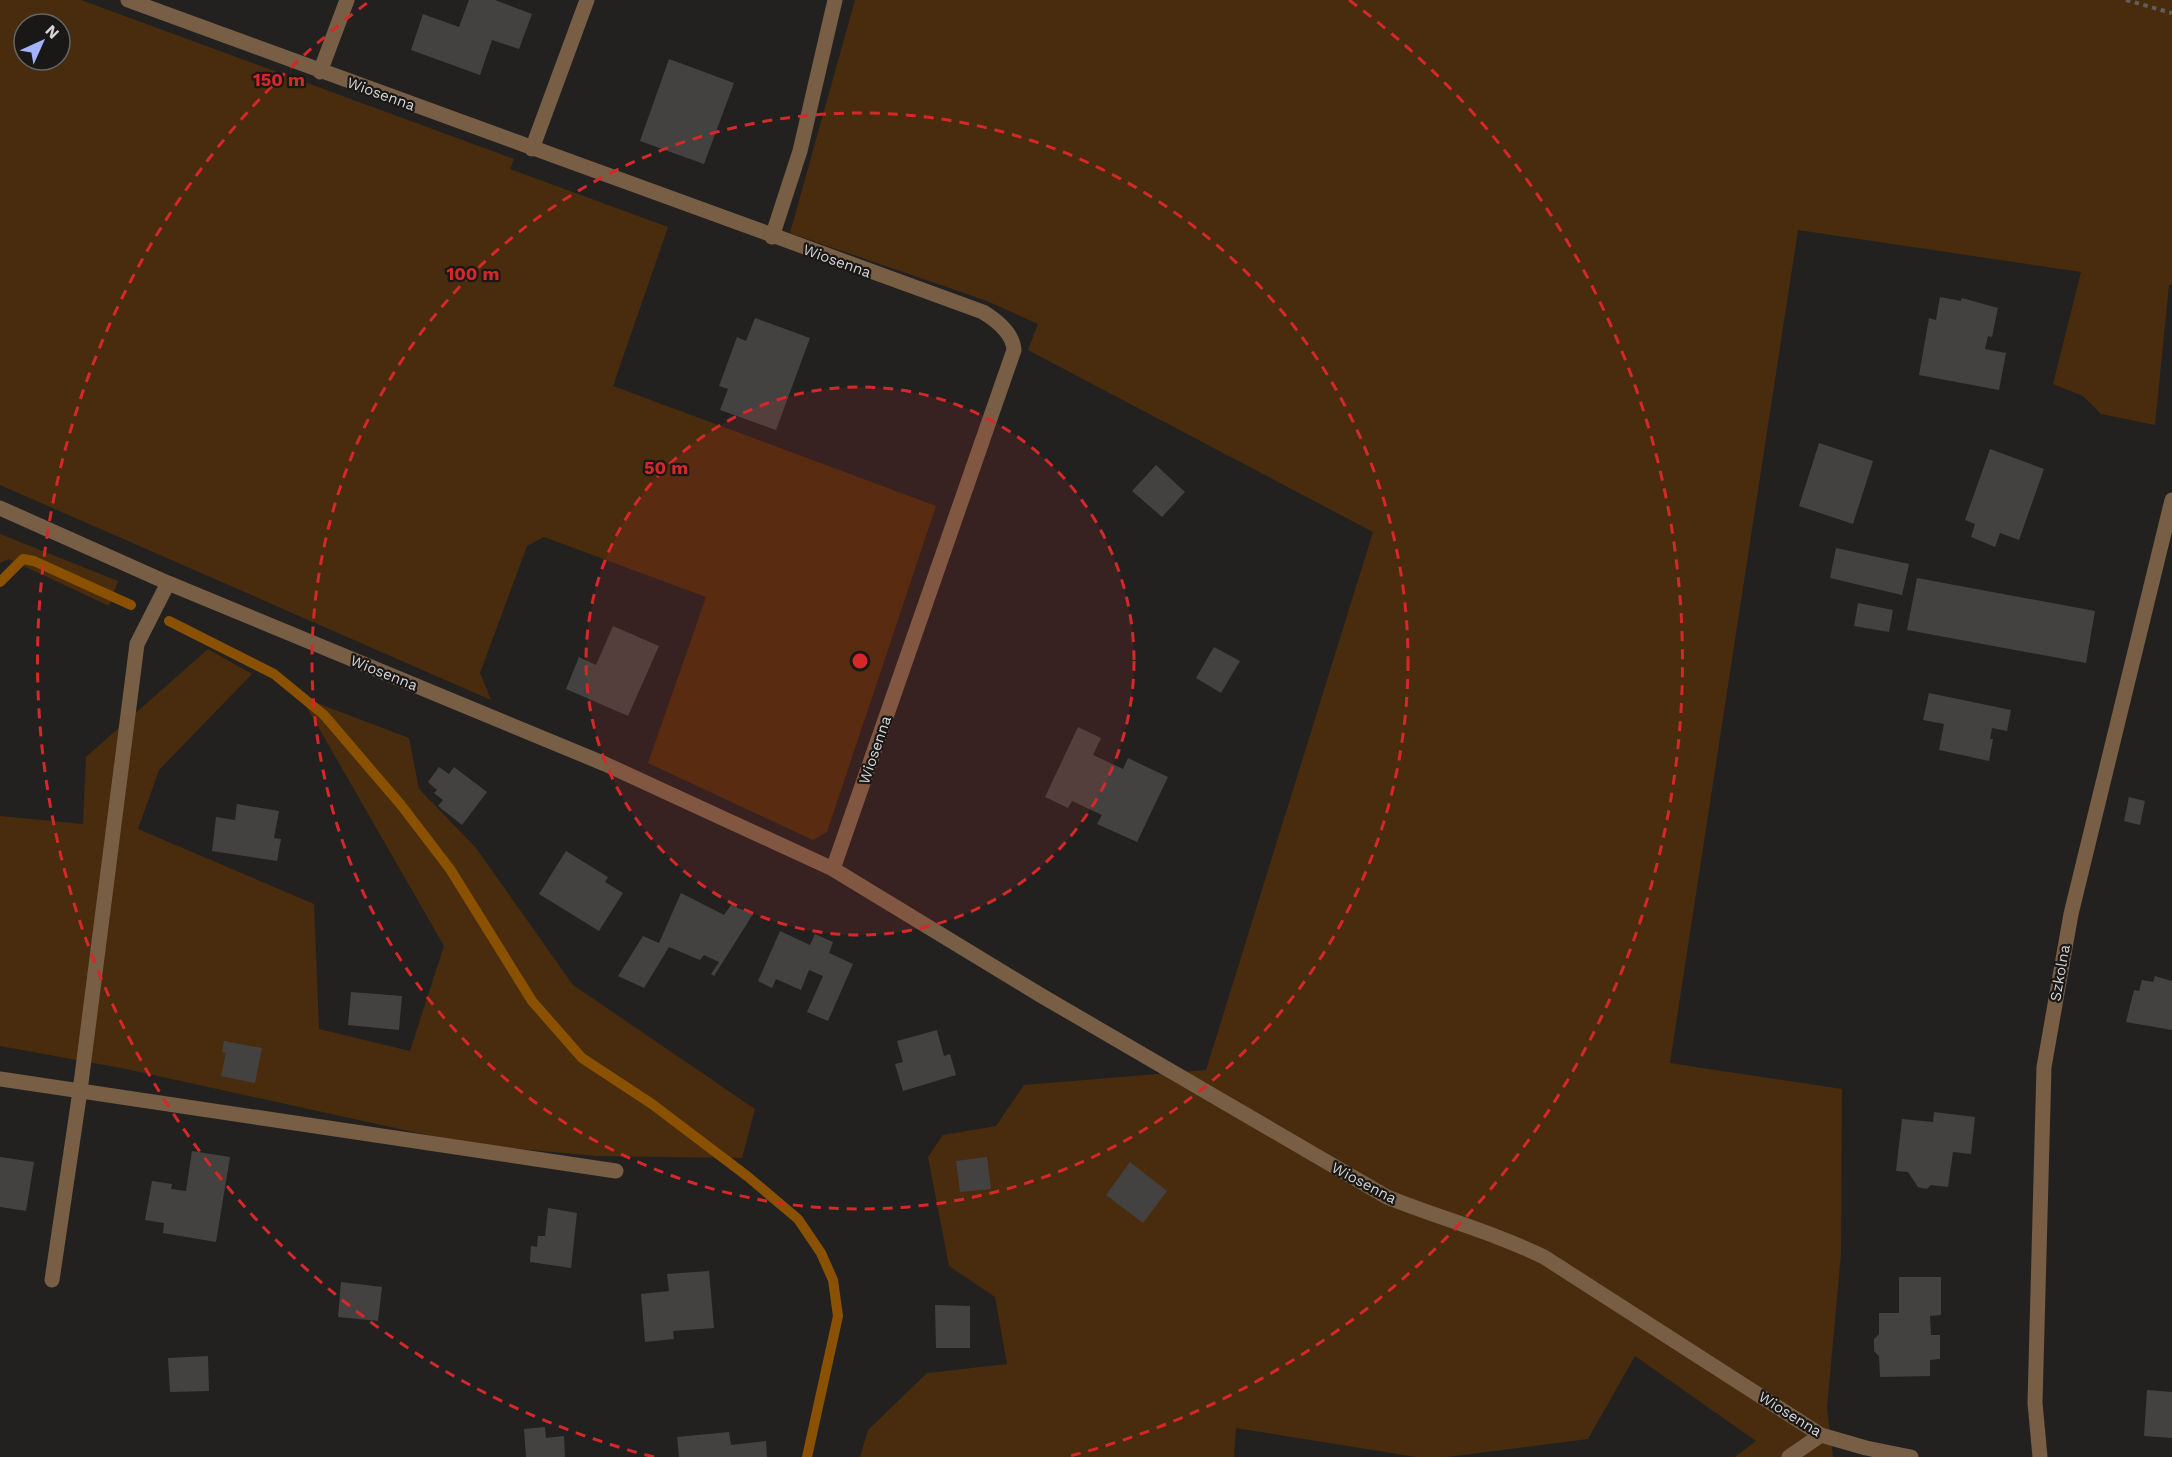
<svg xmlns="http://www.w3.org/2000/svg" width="2172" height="1457" font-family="'Work Sans',sans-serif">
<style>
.green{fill:#482c0d;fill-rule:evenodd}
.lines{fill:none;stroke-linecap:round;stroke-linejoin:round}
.stream{stroke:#895101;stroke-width:10}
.building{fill:#444240}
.path{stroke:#5f5e5d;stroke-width:4;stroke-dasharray:4.5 4.5;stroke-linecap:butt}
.minor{stroke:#775e45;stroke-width:15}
.ring{fill:none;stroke:#d62828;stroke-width:3;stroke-dasharray:10 8}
.labels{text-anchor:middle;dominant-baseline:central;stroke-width:4.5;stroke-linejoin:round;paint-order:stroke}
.street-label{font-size:15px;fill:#d6d5d4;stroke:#1a1817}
.centre{fill:#d62828;stroke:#1a1817;stroke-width:3}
.ring-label{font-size:18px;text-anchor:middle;font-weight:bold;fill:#d62828;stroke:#1a1817;stroke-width:4.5;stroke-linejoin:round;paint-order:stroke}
</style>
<rect width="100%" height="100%" fill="#232120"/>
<!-- green -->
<path class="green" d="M0 0H81L514 159 510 169 668 227 613 386 936 506 827 832 813 840 648 763 706 597 544 537 527 546 480 673 491 700 0 485ZM24 24H60V60H24Z
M855 0H2172V285H2169L2155 425 2101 414 2083 396 2053 384 2081 272 1798 230 1670 1063 1842 1089 1841 1254 1827 1408 1833 1457H1735L1756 1441 1635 1356 1588 1439 1447 1457H1416L1236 1428 1234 1457H860L868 1430 927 1373 1007 1364 995 1297 949 1266 928 1157 943 1135 996 1126 1024 1085 1206 1070 1373 532 1028 350 1038 324 987 301 790 233Z
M0 534 118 581 109 606 9 559 0 563Z
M208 649 252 674 159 770 138 829 314 904 319 1029 410 1051 444 946 301 697 409 738 419 789 476 848 573 985 755 1109 742 1158 596 1156 468 1144 126 1069 0 1046V816L83 824 86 757Z"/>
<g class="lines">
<!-- stream -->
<path class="stream" d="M0 582 23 559 34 561 131 605
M169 621 274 674 324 715 401 805 450 869 532 1001 582 1058 652 1104 747 1176 798 1219 821 1253 833 1280 838 1316 807 1457"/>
</g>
<!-- building -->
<path class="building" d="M469 0H495L532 14 519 49 492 40 480 75 411 50 423 14 459 27Z
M669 59 734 83 704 164 640 141Z
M1940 297 1961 301 1962 298 1998 308 1992 337 1988 336 1985 349 2006 353 1999 390 1919 375 1929 318 1936 320Z
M755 318 810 338 776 430 720 410 728 389 719 386 737 337 746 341Z
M1819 443 1873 461 1853 524 1799 506Z
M1990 449 2044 469 2019 540 2000 533 1995 547 1971 537 1975 524 1965 520Z
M1156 465 1185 492 1162 517 1132 491Z
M1836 548 1909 564 1902 595 1830 578Z
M1917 578 2095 611 2086 663 1907 630Z
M1858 603 1893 610 1889 632 1854 626Z
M613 626 659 646 628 716 566 689 579 657 596 665Z
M1214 647 1240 661 1221 693 1196 678Z
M1929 693 2011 710 2007 731 1992 728 1990 739H1993L1989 761 1939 750 1944 724 1923 720Z
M1078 727 1101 738 1093 755 1123 769 1128 758 1168 777 1137 842 1097 824 1102 815 1072 801 1068 808 1045 797Z
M439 767 449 774 454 767 487 792 462 825 438 806 443 800 434 793 437 790 428 782Z
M2129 797 2145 801 2140 825 2124 821Z
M237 804 279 811 274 838 281 839 277 861 212 851 216 817 235 820Z
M566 851 608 877 605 882 623 893 599 931 539 894Z
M681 893 724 915 731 905 753 914 714 976 711 974 719 962 704 955 700 960 669 947 644 988 618 976 643 936 659 943Z
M780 931 810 945 815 934 833 942 829 953 853 964 828 1021 807 1012 823 976 809 970 801 990 776 979 772 988 758 981Z
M2155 976 2172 981V1030L2126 1022 2134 990 2139 991 2142 980 2153 982Z
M351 992 402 996 399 1030 348 1025Z
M937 1030 944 1056 950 1054 956 1075 903 1091 895 1064 903 1062 897 1041Z
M224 1041 262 1048 255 1083 221 1076 226 1053 222 1052Z
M1934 1112 1975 1117 1971 1154 1953 1152 1948 1187 1931 1185 1927 1189 1918 1187 1908 1172 1896 1171 1902 1119 1933 1122Z
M192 1151 230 1157 216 1242 163 1233 164 1223 145 1220 152 1181 172 1184 171 1189 186 1191Z
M0 1157 34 1162 26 1211 0 1207Z
M987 1157 991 1189 960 1192 956 1161Z
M1130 1162 1167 1191 1143 1223 1106 1195Z
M548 1208 577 1213 571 1268 530 1262 531 1246 537 1247 538 1236H545Z
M709 1271 714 1328 673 1331 674 1339 645 1342 641 1294 669 1291 667 1274Z
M1899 1277H1941V1315L1930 1316 1931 1335H1940V1359L1930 1360V1376L1880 1377 1879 1356 1874 1351V1339L1879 1334V1313H1899Z
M341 1282 382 1287 378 1321 338 1317Z
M935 1305 970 1306V1348H936Z
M208 1356 209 1391 170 1392 168 1358Z
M2147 1390 2172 1392V1438L2144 1436Z
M545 1427 546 1438 564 1436 565 1457H526L524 1429Z
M729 1432 731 1445 766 1441 767 1457H679L677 1437Z"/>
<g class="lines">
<!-- path -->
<path class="path" d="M2126 0 2172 13"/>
<!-- minor -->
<path class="minor" d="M128 0 983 312C996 320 1013 333 1014 350L833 869
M320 72 347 0
M532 149 587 0
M772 237 800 151 835 0
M0 508 168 583 605 764 833 869 1042 996 1387 1197C1439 1218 1493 1232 1544 1257L1821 1435 1866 1448 1911 1457
M0 1079 616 1171
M52 1280 80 1091 137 644 168 583
M1789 1457 1821 1435
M2040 1457 2035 1403 2044 1067 2071 914 2172 500"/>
</g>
<!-- distance rings -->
<circle cx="860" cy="661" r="274" fill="#d62828" fill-opacity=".12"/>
<g class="ring">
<circle cx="860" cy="661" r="274"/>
<circle cx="860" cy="661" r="548"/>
<path d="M654 1457A822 822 0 0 1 371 0M1349 0A822 822 0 0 1 1066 1457"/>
</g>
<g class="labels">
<!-- street labels -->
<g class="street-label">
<text transform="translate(381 94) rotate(20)">Wiosenna</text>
<text transform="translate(837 261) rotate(20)">Wiosenna</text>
<text transform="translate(384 673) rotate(22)">Wiosenna</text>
<text transform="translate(875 750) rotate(-71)">Wiosenna</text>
<text transform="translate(2060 973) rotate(-80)">Szkolna</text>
<text transform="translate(1364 1183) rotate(28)">Wiosenna</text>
<text transform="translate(1790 1414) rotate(32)">Wiosenna</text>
</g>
</g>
<circle cx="860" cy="661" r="9" class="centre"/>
<g class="ring-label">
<text x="279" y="86">150 m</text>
<text x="473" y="280">100 m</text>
<text x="666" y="474">50 m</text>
</g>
<!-- north arrow -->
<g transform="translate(42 42) rotate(45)"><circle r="28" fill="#1a1817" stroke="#656463" stroke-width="1.5"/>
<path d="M0-4.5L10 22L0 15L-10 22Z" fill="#a3b2fc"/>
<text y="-9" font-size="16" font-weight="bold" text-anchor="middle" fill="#d6d5d4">N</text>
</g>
</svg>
